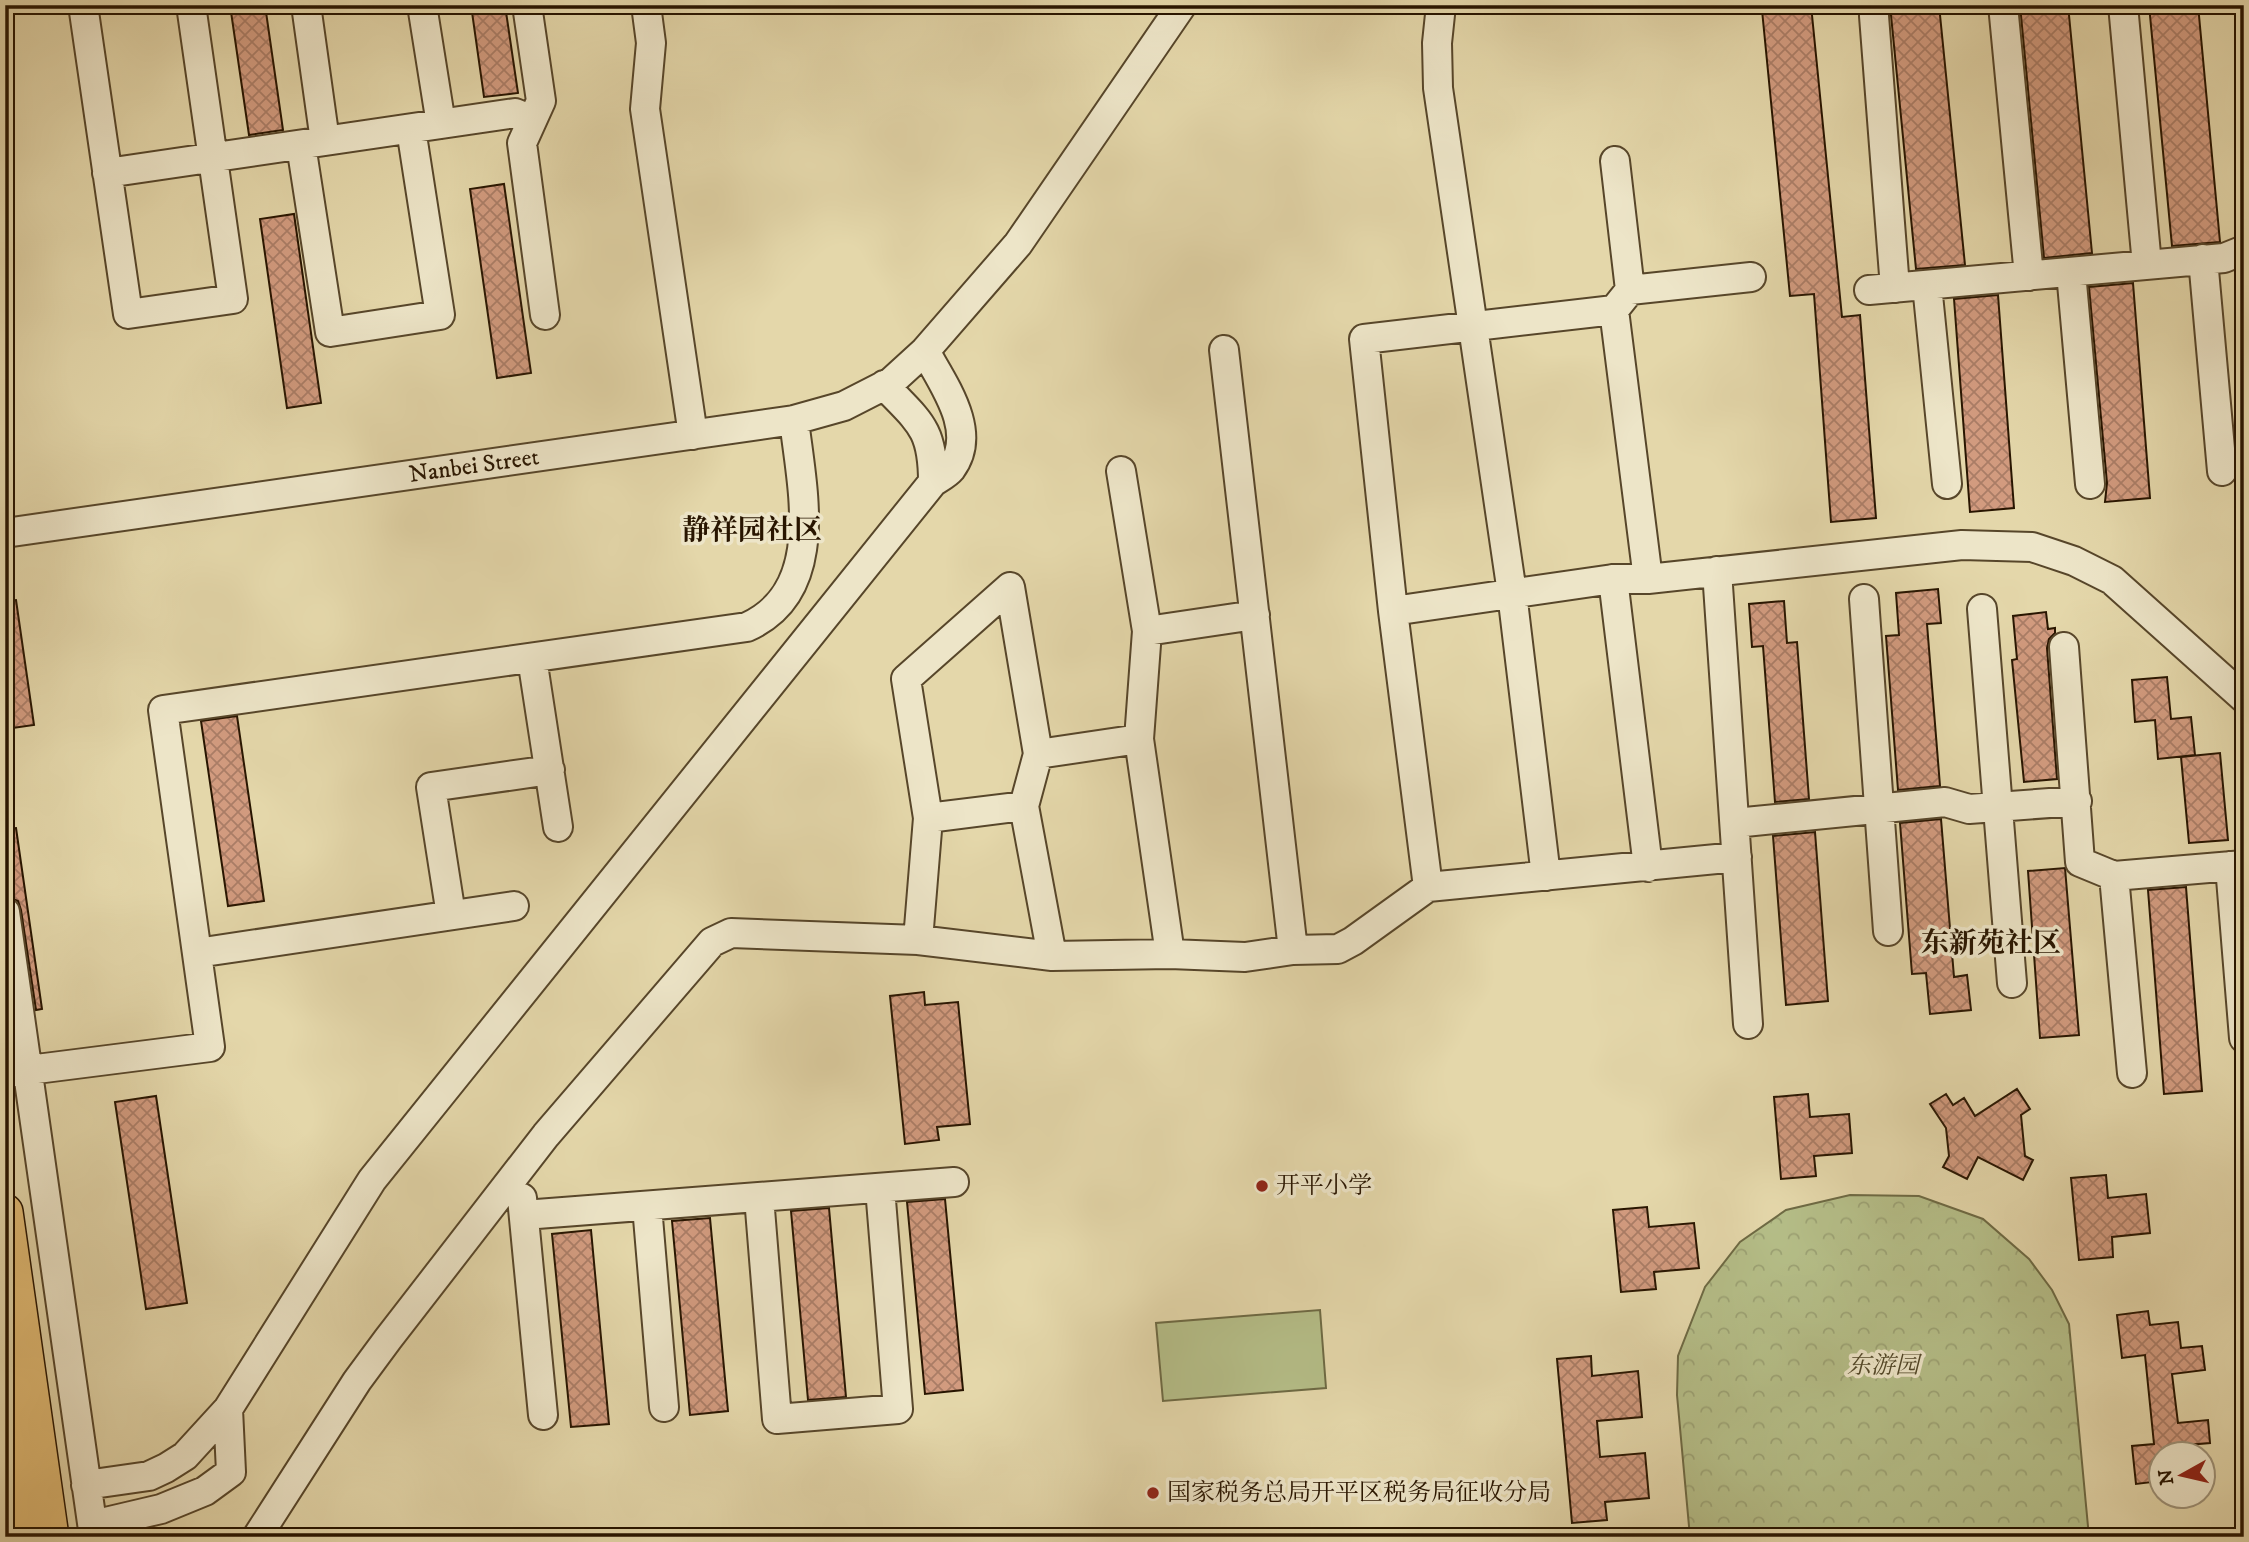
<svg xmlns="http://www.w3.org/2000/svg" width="2249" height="1542" font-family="'IM FELL DW Pica','Noto Serif SC',serif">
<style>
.park{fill:url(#park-crowns);stroke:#6e6a44;stroke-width:2}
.garden{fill:#b5be88;stroke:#6e6a44;stroke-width:2}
.building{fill:url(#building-cross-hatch);stroke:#281500;stroke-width:2}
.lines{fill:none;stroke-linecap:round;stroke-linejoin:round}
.minor-casing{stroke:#57462a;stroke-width:32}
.major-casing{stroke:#281500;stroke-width:38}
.minor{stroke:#ede5c8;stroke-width:28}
.major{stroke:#e2bc75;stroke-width:35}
.poi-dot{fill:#8f2418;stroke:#ede5c8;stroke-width:2.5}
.labels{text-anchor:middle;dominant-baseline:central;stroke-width:7;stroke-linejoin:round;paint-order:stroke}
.street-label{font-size:24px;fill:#281500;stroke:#ede5c8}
.poi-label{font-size:24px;fill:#281500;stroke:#ede5c8;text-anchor:start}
.park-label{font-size:24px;font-style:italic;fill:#524829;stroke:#ede5c8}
.quarter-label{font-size:28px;font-weight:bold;fill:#281500;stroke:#ede5c8}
</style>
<defs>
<pattern id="park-crowns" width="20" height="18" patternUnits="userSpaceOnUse" patternTransform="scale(1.75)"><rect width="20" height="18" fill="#b5be88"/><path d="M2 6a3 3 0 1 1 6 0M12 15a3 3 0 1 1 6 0" fill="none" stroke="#9ca274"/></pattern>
<pattern id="building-cross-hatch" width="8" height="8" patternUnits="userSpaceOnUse" patternTransform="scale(1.75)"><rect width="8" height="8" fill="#d29b7f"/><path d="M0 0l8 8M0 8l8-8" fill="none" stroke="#aa7d66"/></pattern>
</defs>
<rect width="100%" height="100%" fill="#e4d7aa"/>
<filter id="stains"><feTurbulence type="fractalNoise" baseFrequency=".00286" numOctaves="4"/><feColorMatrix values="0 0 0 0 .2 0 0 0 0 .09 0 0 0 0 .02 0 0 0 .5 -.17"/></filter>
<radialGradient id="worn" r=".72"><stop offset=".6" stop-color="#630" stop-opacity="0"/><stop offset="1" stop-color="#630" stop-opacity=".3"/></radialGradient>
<!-- park -->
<path class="park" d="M1850 1195 1919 1196 1983 1219 2029 1259 2052 1290 2069 1324 2089 1537H1690L1677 1395 1678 1356 1705 1287 1740 1242 1786 1210Z"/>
<!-- garden -->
<path class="garden" d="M1320 1310 1326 1388 1163 1401 1156 1323Z"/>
<!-- building -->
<path class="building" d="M230 5H265L283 130 249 135Z
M471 5H505L518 93 484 97Z
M1811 5 1842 317 1860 315 1876 518 1831 522 1814 294 1790 296 1762 10Z
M1890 5H1939L1965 265 1916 269Z
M2020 5H2068L2092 253 2044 258Z
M2149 5H2198L2220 242 2172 246Z
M504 184 531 373 497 378 470 189Z
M294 214 321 403 287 408 260 219Z
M2133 283 2150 498 2105 502 2107 483 2089 287Z
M1998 295 2014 508 1970 512 1954 299Z
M1938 589 1941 623 1927 624 1940 786 1898 790 1886 636 1899 635 1896 593Z
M16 600 34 725 5 729V601Z
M1784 601 1787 643 1797 642 1809 799 1775 802 1763 646 1752 647 1749 604Z
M2046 612 2048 629 2055 628V633L2049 639 2047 648 2057 779 2024 782 2012 660 2017 659 2013 616Z
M2167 677 2171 719 2191 717 2195 755 2158 759 2155 720 2135 722 2132 680Z
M237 716 264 901 228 906 201 721Z
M2220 753 2228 840 2189 843 2181 757Z
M1941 819 1954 977 1967 975 1971 1010 1930 1014 1926 973 1912 974 1900 823Z
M16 828 42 1009 36 1010 21 910 18 901 5 896V829Z
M1815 832 1828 1001 1786 1005 1773 836Z
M2065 868 2079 1035 2040 1038 2028 871Z
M2186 887 2202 1091 2164 1094 2148 890Z
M924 992 925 1005 958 1002 970 1124 937 1127 939 1140 905 1144 890 996Z
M2017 1089 2030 1109 2021 1115 2025 1156 2033 1160 2023 1180 1978 1157 1967 1179 1943 1167 1949 1156 1946 1128 1930 1104 1946 1094 1953 1105 1964 1098 1975 1116Z
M1808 1094 1810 1117 1849 1114 1852 1153 1814 1156 1816 1176 1781 1179 1774 1097Z
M156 1096 187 1303 146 1309 115 1102Z
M2106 1175 2108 1198 2146 1194 2150 1233 2112 1237 2113 1257 2079 1260 2071 1178Z
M945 1199 963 1390 925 1394 907 1202Z
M1647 1207 1649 1227 1694 1223 1699 1268 1654 1272 1656 1289 1621 1292 1613 1210Z
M829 1208 846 1397 808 1400 791 1211Z
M710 1218 728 1411 690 1415 672 1221Z
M591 1230 609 1424 571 1427 552 1234Z
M2148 1311 2150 1325 2178 1322 2181 1348 2202 1346 2205 1370 2172 1374 2178 1423 2208 1420 2210 1443 2187 1445 2188 1454H2158L2161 1481 2136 1484 2132 1446 2154 1444 2145 1355 2122 1358 2117 1315Z
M1591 1356 1592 1376 1638 1371 1642 1417 1597 1421 1600 1457 1645 1453 1649 1498 1605 1502 1607 1520 1572 1523 1557 1359Z"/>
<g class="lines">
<defs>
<path id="minor" d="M83 5 128 314 233 299 191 5
M306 5 325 141
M422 5 441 124
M527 5 541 101 522 143 545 315
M646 5 651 43 645 109 693 435
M1441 5 1437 43 1438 88 1512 593 1546 876
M2003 5 2029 276
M2123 5 2147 265
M1874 16 1895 288
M301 145 330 332 440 315 411 129
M1615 161 1630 290 1614 310 1648 579
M107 173 515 113 532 120
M2203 259 2222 471
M2071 272 2090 484
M1927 285 1947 484
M1630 290 1751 277
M1869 290 2224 258 2244 250
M1224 350 1293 950
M884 385C919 422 933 428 933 482
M1121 471 1147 631 1139 739 1170 954
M5 533 794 420 844 406 891 382 925 351 1018 244 1182 5
M1717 571 1748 1024
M1613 579 1648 867
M1864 599 1888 931
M1982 609 2012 983
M1393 611 1613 579H1648L1962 545 2032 547 2074 561 2112 580 2244 698
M1147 631 1255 615
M2064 647 2080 862 2114 876 2132 1073
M532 658 558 827
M1038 754 1139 739
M928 818 1024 806
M1735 823 1945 802 1969 809 2077 801
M2230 866 2244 1038
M2114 876 2244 865
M1428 887 1393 611 1364 339 1614 310
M5 912 94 1537
M451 915 431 787 550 770
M918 940 928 818 906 679 1010 587 1038 754 1024 806 1052 956
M197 953 514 906
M5 1073 210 1047 163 710 747 627C827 591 802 489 794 420
M759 1197 777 1419 898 1409 880 1188
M522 1198 543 1415
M647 1206 664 1407
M524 1215 954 1182
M86 1485 149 1476 166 1468 185 1456 228 1409 372 1180 933 482C939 478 947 474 951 469 979 432 943 384 925 351
M93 1525 161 1509 205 1491 231 1472 228 1409
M257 1537 357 1381 388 1339 546 1135 712 942 731 933 918 940 1052 956 1170 954 1245 957 1293 950 1338 949 1353 941 1428 887 1737 857"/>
<path id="major" d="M5 1212 51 1537
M5 1410 23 1537"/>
</defs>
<!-- minor casing -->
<use href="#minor" class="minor-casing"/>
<!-- major casing -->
<use href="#major" class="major-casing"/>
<!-- minor -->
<use href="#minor" class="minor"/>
<!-- major -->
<use href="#major" class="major"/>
</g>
<!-- markers -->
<g class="poi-dot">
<circle cx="1262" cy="1186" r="7"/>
<circle cx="1153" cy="1493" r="7"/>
</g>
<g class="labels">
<!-- street labels -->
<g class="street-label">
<text transform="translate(474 466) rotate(-8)">Nanbei Street</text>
</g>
<!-- poi labels -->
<g class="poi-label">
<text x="1276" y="1186">开平小学</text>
<text x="1167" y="1493">国家税务总局开平区税务局征收分局</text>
</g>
<!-- park labels -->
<g class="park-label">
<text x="1883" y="1366">东游园</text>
</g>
<!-- quarter labels -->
<g class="quarter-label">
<text x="752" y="530">静祥园社区</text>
<text x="1991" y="943">东新苑社区</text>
</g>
</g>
<!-- margin -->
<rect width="2249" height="1542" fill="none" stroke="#e4d7aa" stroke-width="28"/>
<rect x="7" y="7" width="2235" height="1528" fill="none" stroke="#281500" stroke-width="3.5"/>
<rect x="14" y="14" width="2221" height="1514" fill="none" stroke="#281500" stroke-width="2"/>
<!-- north arrow -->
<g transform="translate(2182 1475) rotate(262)"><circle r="33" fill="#ede5c8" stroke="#9e9278" stroke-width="2"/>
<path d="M0-5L12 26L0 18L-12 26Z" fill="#8f2418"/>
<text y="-10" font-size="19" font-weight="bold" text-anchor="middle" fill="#281500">N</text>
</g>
<rect width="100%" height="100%" filter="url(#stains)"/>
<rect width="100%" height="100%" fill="url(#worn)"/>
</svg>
